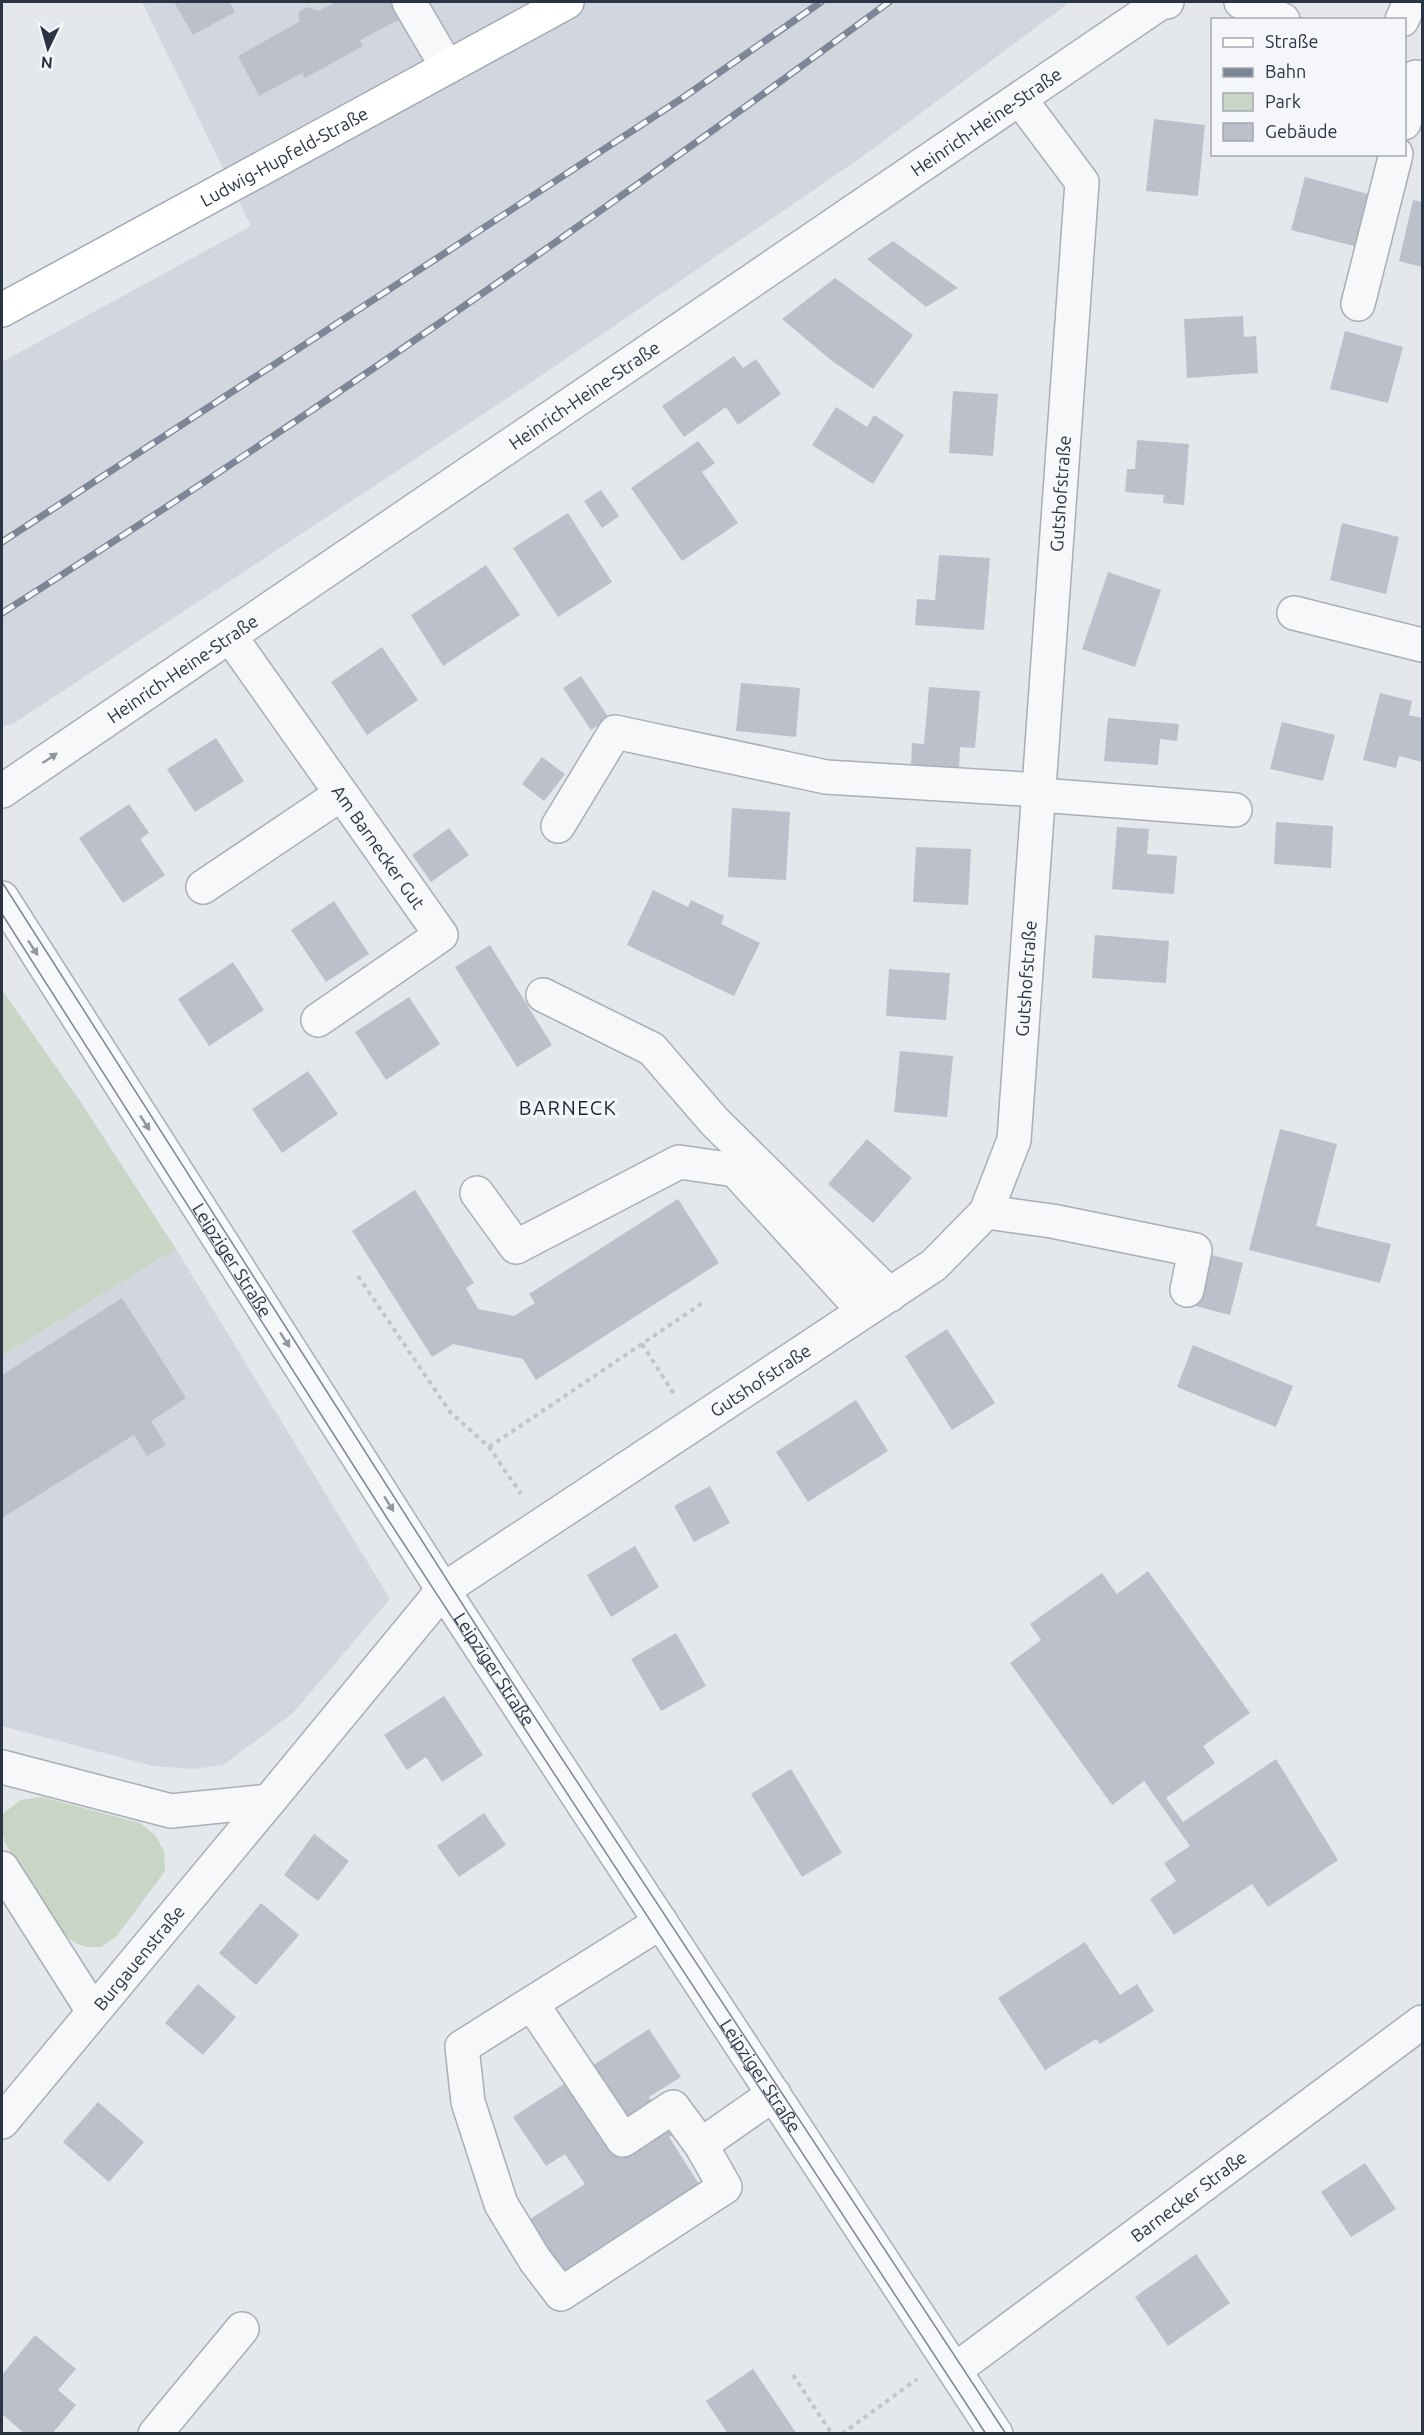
<svg xmlns="http://www.w3.org/2000/svg" width="1424" height="2435" font-family="Ubuntu,sans-serif">
<style>
.built{fill:#d2d6de}
.green{fill:#c9d6c5}
.building{fill:#bbc0ca}
.lines{fill:none;stroke-linecap:round;stroke-linejoin:round}
.minor-casing{stroke:#a9aeb7;stroke-width:36}
.major-casing{stroke:#a3abb8;stroke-width:36}
.path{stroke:#c2c5cb;stroke-width:4;stroke-dasharray:4.5 4.5;stroke-linecap:butt}
.minor{stroke:#f7f8fa;stroke-width:33}
.major{stroke:#fff;stroke-width:33}
.tram{stroke:#7d8696;stroke-width:1.5}
.rail-casing{stroke:#7d8696;stroke-width:7}
.rail{stroke:#f4f6f9;stroke-width:4.5;stroke-dasharray:14;stroke-linecap:butt}
.oneway{fill:#9196a0}
.labels{text-anchor:middle;dominant-baseline:central;stroke-width:6;stroke-linejoin:round;paint-order:stroke}
.street-label{font-size:18px;fill:#2b3445;stroke:#f4f6f9}
.neighbourhood-label{font-size:20px;letter-spacing:1.5px;fill:#1d2536;stroke:#f4f6f9}
</style>
<rect width="100%" height="100%" fill="#e4e7ec"/>
<!-- built -->
<path class="built" d="M142 2H1070L862 157 520 390 11 725H2V362L251 226Z
M176 1249 390 1599 293 1713 223 1765 193 1769 153 1766 2 1726V1356Z"/>
<!-- green -->
<path class="green" d="M2 990 80 1101 176 1249 2 1356Z
M42 1797 140 1823 155 1835 164 1851 165 1871 116 1937 101 1947H86L75 1943 66 1936 5 1843 2 1832V1814L21 1800Z"/>
<!-- building -->
<path class="building" d="M174 2H229L235 12 193 35Z
M336 2H393L402 18 360 40 363 46 305 78 302 73 259 96 238 56 299 22V12L307 7 318 11Z
M1154 119 1205 125 1198 196 1146 191Z
M1305 177 1372 195 1358 247 1291 230Z
M1413 200 1422 202V267L1399 261Z
M893 241 958 288 926 307 867 259Z
M835 278 913 335 873 389 832 361 782 319Z
M1243 316 1244 337 1256 336 1258 373 1187 378 1184 319Z
M1345 331 1403 347 1388 403 1330 389Z
M734 356 743 368 756 359 781 394 738 425 726 407 684 437 662 406Z
M953 391 998 394 993 456 949 453Z
M836 407 867 427 874 415 904 435 873 484 812 445Z
M1137 440 1189 444 1184 505 1163 503 1164 495 1125 492 1127 469H1135Z
M698 441 715 463 702 472 738 523 682 561 631 488Z
M601 490 619 516 602 528 584 501Z
M568 513 612 582 558 617 513 548Z
M1342 523 1399 537 1386 594 1330 580Z
M939 555 990 558 984 630 915 625 917 599 935 600Z
M486 565 520 615 443 666 411 615Z
M1108 572 1161 590 1135 667 1082 649Z
M382 647 418 700 367 735 331 682Z
M581 676 609 718 591 730 563 688Z
M741 683 800 688 796 737 736 731Z
M929 687 980 691 975 748 960 747 959 771 911 768 912 743 924 744Z
M1380 693 1412 701 1409 715 1422 718V762L1399 756 1396 768 1363 760Z
M1108 718 1179 724 1177 741 1160 739 1158 765 1104 761Z
M1282 722 1335 735 1323 781 1270 769Z
M216 738 244 781 195 812 167 769Z
M542 757 565 774 544 801 522 784Z
M129 804 149 833 140 839 165 875 123 903 79 838Z
M732 808 790 812 786 880 728 877Z
M1276 822 1333 826 1331 868 1274 864Z
M1117 827 1149 829 1147 854 1177 856 1174 894 1112 889Z
M449 828 469 855 431 882 412 855Z
M916 847 971 849 968 905 913 902Z
M653 890 688 907 691 900 724 916 721 924 760 943 734 996 627 945Z
M334 901 369 954 326 982 291 930Z
M1095 935 1169 941 1166 983 1092 978Z
M490 945 552 1045 517 1067 455 967Z
M233 962 264 1010 209 1046 178 999Z
M889 969 950 973 946 1020 886 1016Z
M409 997 440 1044 386 1080 355 1032Z
M900 1051 953 1056 947 1117 894 1112Z
M308 1071 338 1114 282 1153 252 1109Z
M1280 1129 1337 1144 1316 1226 1391 1244 1380 1283 1249 1250Z
M867 1139 912 1178 873 1223 828 1184Z
M415 1190 474 1283 466 1288 478 1309 514 1316 535 1303 529 1294 678 1199 719 1263 536 1380 523 1359 453 1344 432 1357 352 1231Z
M1208 1254 1243 1263 1230 1315 1195 1306Z
M122 1298 186 1398 151 1421 166 1445 147 1456 134 1435 2 1518V1375Z
M947 1329 995 1403 952 1430 905 1356Z
M1193 1345 1293 1386 1276 1427 1177 1387Z
M856 1400 888 1451 808 1502 776 1452Z
M710 1486 730 1523 694 1542 674 1506Z
M635 1546 659 1587 611 1617 587 1575Z
M1148 1571 1250 1713 1203 1746 1215 1763 1166 1798 1183 1822 1276 1759 1338 1860 1268 1907 1252 1884 1174 1935 1150 1899 1176 1881 1164 1863 1190 1846 1144 1781 1112 1805 1010 1663 1041 1640 1030 1624 1102 1573 1117 1594Z
M676 1633 706 1686 661 1711 631 1659Z
M444 1696 483 1755 442 1782 426 1757 407 1770 384 1735Z
M791 1769 842 1853 802 1877 751 1794Z
M484 1813 506 1845 459 1877 437 1846Z
M314 1834 349 1861 318 1901 284 1875Z
M261 1903 299 1935 256 1985 219 1953Z
M1085 1942 1120 1995 1137 1984 1154 2011 1100 2044 1096 2039 1045 2070 998 1998Z
M198 1984 236 2017 203 2055 165 2023Z
M649 2029 681 2077 649 2097 674 2134 669 2137 699 2184 562 2274 514 2196 530 2219 585 2184 565 2154 546 2166 513 2117Z
M98 2102 144 2142 109 2182 63 2142Z
M1365 2163 1396 2209 1351 2237 1321 2192Z
M1196 2254 1230 2303 1168 2346 1135 2297Z
M35 2335 76 2369 58 2390 76 2405 52 2434H25L2 2414V2375Z
M753 2369 797 2434H728L706 2401Z"/>
<g class="lines">
<defs>
<g id="minor">
<path d="M409 2 447 67"/>
<path d="M1241 2 1283 20"/>
<path d="M1402 20 1410 2"/>
<path d="M1404 123 1416 77"/>
<path d="M1358 304 1396 154"/>
<path d="M1294 613 1422 645"/>
<path id="s1" d="M230 636 441 935 318 1020"/>
<path id="s2" d="M2 791 1160 3 1167 2"/>
<path d="M1040 795 1235 810"/>
<path d="M558 826 615 732 826 777 1041 790"/>
<path d="M203 887 341 794"/>
<path id="s3" d="M2 898 443 1590 996 2434"/>
<path d="M543 995 652 1049 714 1121 890 1295"/>
<path d="M477 1193 516 1247 679 1162 735 1170 864 1311"/>
<path d="M986 1212 1052 1221 1195 1250 1187 1290"/>
<path id="s4" d="M2 1767 171 1811 269 1801 443 1590 934 1265 986 1212 1014 1140 1082 182 1020 99"/>
<path d="M2 1868 93 2011"/>
<path d="M661 1922 462 2047 468 2102 501 2204 535 2260 561 2294 725 2187 701 2145 774 2094"/>
<path d="M532 2004 623 2140 673 2107 701 2145"/>
<path id="s5" d="M2 2122 269 1801"/>
<path id="s6" d="M955 2370 1422 2022"/>
<path d="M155 2434 242 2329"/>
</g>
<g id="major">
<path id="s7" d="M2 310 567 2"/>
</g>
</defs>
<!-- minor casing -->
<use href="#minor" class="minor-casing"/>
<!-- major casing -->
<use href="#major" class="major-casing"/>
<!-- path -->
<path class="path" d="M358 1276 450 1412 489 1447 521 1494
M642 1344 674 1394
M489 1447 704 1302
M793 2375 832 2434
M842 2434 917 2379"/>
<!-- minor -->
<use href="#minor" class="minor"/>
<!-- major -->
<use href="#major" class="major"/>
<!-- tram -->
<path class="tram" d="M2 882 528 1707 1006 2434
M2 914 387 1518 986 2434"/>
<defs>
<path id="rail" d="M2 542 681 99 821 2
M2 613C305 421 600 215 889 2"/>
</defs>
<!-- rail casing -->
<use href="#rail" class="rail-casing"/>
<!-- rail -->
<use href="#rail" class="rail"/>
</g>
<!-- one-way arrows -->
<defs><path id="oneway-solid" d="M-6-.8H1V-3.2L6.5 0L1 3.2V.8H-6Z" transform="scale(1.5)"/></defs>
<g class="oneway">
<use href="#oneway-solid" transform="translate(50 758) rotate(-34)"/>
<use href="#oneway-solid" transform="translate(33 948) rotate(57)"/>
<use href="#oneway-solid" transform="translate(145 1123) rotate(57)"/>
<use href="#oneway-solid" transform="translate(285 1340) rotate(57)"/>
<use href="#oneway-solid" transform="translate(389 1504) rotate(58)"/>
</g>
<g class="labels">
<!-- street labels -->
<g class="street-label">
<text stroke="none"><textPath href="#s2" startOffset="1190">Heinrich-Heine-Straße</textPath></text>
<text stroke="none"><textPath href="#s7" startOffset="321">Ludwig-Hupfeld-Straße</textPath></text>
<text stroke="none"><textPath href="#s2" startOffset="704">Heinrich-Heine-Straße</textPath></text>
<text stroke="none"><textPath href="#s4" startOffset="1935">Gutshofstraße</textPath></text>
<text stroke="none"><textPath href="#s2" startOffset="218">Heinrich-Heine-Straße</textPath></text>
<text stroke="none"><textPath href="#s1" startOffset="258">Am Barnecker Gut</textPath></text>
<text stroke="none"><textPath href="#s4" startOffset="1449">Gutshofstraße</textPath></text>
<text stroke="none"><textPath href="#s3" startOffset="429">Leipziger Straße</textPath></text>
<text stroke="none"><textPath href="#s4" startOffset="927">Gutshofstraße</textPath></text>
<text stroke="none"><textPath href="#s3" startOffset="915">Leipziger Straße</textPath></text>
<text stroke="none"><textPath href="#s5" startOffset="214">Burgauenstraße</textPath></text>
<text stroke="none"><textPath href="#s3" startOffset="1401">Leipziger Straße</textPath></text>
<text stroke="none"><textPath href="#s6" startOffset="291">Barnecker Straße</textPath></text>
</g>
<!-- neighbourhood labels -->
<g class="neighbourhood-label">
<text x="568" y="1107">BARNECK</text>
</g>
</g>
<!-- border -->
<rect width="1424" height="2435" fill="none" stroke="#2b3445" stroke-width="6"/>
<!-- legend -->
<rect x="1211" y="18" width="195" height="138" fill="#f4f6f9" stroke="#a4a8b1" stroke-width="1.5"/>
<rect x="1223" y="38" width="30" height="9" fill="#ffffff" stroke="#a4a8b1" stroke-width="1.5"/>
<text x="1265" y="48" font-size="18" fill="#2b3445">Straße</text>
<rect x="1223" y="68" width="30" height="9" fill="#7d8696" stroke="#a4a8b1" stroke-width="1.5"/>
<text x="1265" y="78" font-size="18" fill="#2b3445">Bahn</text>
<rect x="1223" y="93" width="30" height="18" fill="#c9d6c5" stroke="#a4a8b1" stroke-width="1.5"/>
<text x="1265" y="108" font-size="18" fill="#2b3445">Park</text>
<rect x="1223" y="123" width="30" height="18" fill="#bbc0ca" stroke="#a4a8b1" stroke-width="1.5"/>
<text x="1265" y="138" font-size="18" fill="#2b3445">Gebäude</text>
<!-- north arrow -->
<g transform="translate(48 48) rotate(185)" stroke="#f4f6f9" stroke-width="4.5" paint-order="stroke">
<path d="M0-4.5L10 22L0 15L-10 22Z" fill="#2b3445"/>
<text y="-9" font-size="16" font-weight="bold" text-anchor="middle" fill="#2b3445">N</text>
</g>
</svg>
